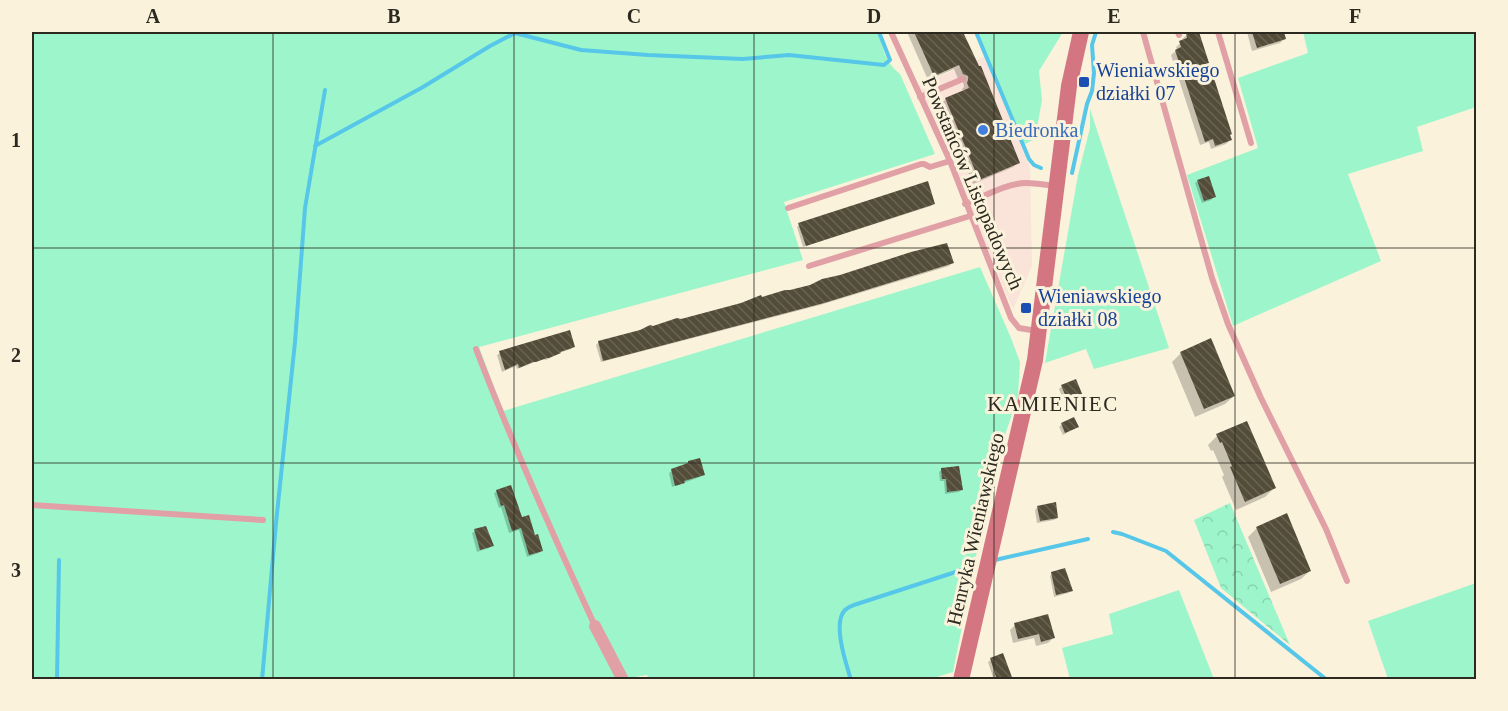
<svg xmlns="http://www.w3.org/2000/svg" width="1508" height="711" font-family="Georgia,serif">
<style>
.commercial{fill:#fae3d8}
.green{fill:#9df6cb}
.forest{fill:url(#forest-crowns)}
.shadow{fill:#0003}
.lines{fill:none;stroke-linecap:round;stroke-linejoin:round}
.stream{stroke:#56c7e9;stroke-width:4}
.building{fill:url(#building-back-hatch)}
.lane{stroke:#e1a0a6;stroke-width:6}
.street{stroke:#e1a0a6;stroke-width:12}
.secondary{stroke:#d47681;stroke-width:16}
.grid{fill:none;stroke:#2c2920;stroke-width:1.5;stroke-opacity:0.55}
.transit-dot{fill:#1a4fb4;stroke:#faf2db;stroke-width:2}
.shop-dot{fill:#3f7fe0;stroke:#faf2db;stroke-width:2}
.labels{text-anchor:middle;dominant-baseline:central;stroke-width:6;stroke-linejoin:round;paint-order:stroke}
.transit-label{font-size:20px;fill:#164399;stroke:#faf2db;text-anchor:start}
.shop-label{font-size:20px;fill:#366cbe;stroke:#faf2db;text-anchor:start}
.street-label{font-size:20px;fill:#2c2920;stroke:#faf2db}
.neighbourhood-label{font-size:21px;letter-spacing:1.5px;fill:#2c2920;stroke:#faf2db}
.neatline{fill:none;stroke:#2c2920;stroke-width:2}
.grid-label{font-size:20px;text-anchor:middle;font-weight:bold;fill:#2c2920}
</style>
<defs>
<pattern id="forest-crowns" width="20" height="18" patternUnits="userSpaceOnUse" patternTransform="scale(1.5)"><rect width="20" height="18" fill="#9df6cb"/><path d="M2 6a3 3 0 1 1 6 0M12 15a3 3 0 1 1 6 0" fill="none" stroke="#87d3ae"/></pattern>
<pattern id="building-back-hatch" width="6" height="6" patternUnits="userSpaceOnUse" patternTransform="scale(1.5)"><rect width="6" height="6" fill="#534c39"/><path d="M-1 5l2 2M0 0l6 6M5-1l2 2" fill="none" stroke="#696353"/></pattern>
</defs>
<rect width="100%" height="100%" fill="#faf2db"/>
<!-- commercial -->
<path class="commercial" d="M984 57 1030 168 1032 266 1013 309 917 86Z"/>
<!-- green -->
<path class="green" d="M32 32H878C884 50 884 61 900 74L935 154 784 202 803 260 479 347 503 411 980 267 1011 338 1020 362 1018 396 1006 432 980 536 953 672 927 680H649L647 675 629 678 624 680 32 679Z
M977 32H1063L1039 71 1042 100 1035 139 1025 144Z
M1303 32H1476V107L1417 127 1423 151 1348 174 1381 261 1233 326 1187 175 1258 148 1238 78 1308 53Z
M1090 109 1169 348 1094 369 1086 349 1045 363 1078 175 1090 128Z
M1476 583V679H1388L1368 621Z
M1179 590 1214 679H1070L1062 648 1113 634 1109 614Z"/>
<!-- forest -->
<path class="forest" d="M1230 503 1290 645 1221 588 1194 520Z"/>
<!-- shadow -->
<path class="shadow" d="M907 32H962L1018 162 1013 167 973 184 941 104 946 99 964 92 962 89 964 87 963 82 958 79 954 69 928 80Z
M1198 32 1231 134 1229 135 1230 140 1226 144 1211 149 1209 142 1200 145 1171 55 1177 50 1176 47 1183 41 1182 39 1187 35Z
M1247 32H1282L1284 39 1280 43 1252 51Z
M1198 181 1214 197 1211 200 1202 203 1195 183Z
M934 203 931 206 803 247 797 227 799 225Z
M952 263 949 266 820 305 601 362 596 345 599 342 681 320Z
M573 347 571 349 559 353 546 360 543 359 517 369 516 366 502 372 497 355 500 353Z
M1181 353 1234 396 1225 404 1195 417 1172 362Z
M1062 386 1081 396 1079 399 1065 404 1059 389Z
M1062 424 1077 427 1063 435 1059 427Z
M1217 436 1274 488 1265 497 1236 510 1222 477 1224 475 1213 450 1211 451 1208 445Z
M942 469 961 490 959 492 945 494 944 481H940L939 472Z
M672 471 703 474 700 477 672 487 669 473Z
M497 491 534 536 541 551 539 553 527 557 519 530 509 533 501 507 499 508 494 493Z
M1038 507 1057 518 1054 520 1037 523 1035 510Z
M1257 528 1310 571 1301 579 1271 592 1248 537Z
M475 531 492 545 489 548 477 552 472 533Z
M1052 573 1071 591 1068 593 1054 597 1050 576Z
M1015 625 1053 638 1048 643 1036 646 1034 638 1013 643 1010 630Z
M991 660 1011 680H994L988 662Z"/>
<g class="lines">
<!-- stream -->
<path class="stream" d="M976 32 1029 159 1034 165 1041 168
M315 146 423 87 490 46 515 33 581 50 648 55 743 59 789 55 884 65 890 60 879 32
M1072 173 1087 104 1092 91 1094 73 1092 45 1096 32
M1113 532 1122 534 1166 551 1327 680
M995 560 1088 539
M57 680 59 560
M262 680 276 523 295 342 305 208 325 90
M851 680C846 663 832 623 845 610 848 607 851 606 854 605L971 567"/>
</g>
<!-- building -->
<path class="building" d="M914 32H963L979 66H981L1020 163 979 180 945 98 969 88 967 83 968 80V76L963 74 959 65 934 76Z
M1191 32H1199L1232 134 1230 135 1232 140 1215 146 1213 139 1205 142 1175 50 1181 47 1179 41 1187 38 1186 33Z
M1252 32H1284L1286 39 1257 48Z
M1209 176 1216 197 1204 201 1197 180Z
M928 181 935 204 806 246 798 223Z
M947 243 954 263 824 303 603 361 598 341 640 330 650 325 653 326 677 318 681 319 741 303 761 295 762 297 785 290H790L810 285 822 279 840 275 911 252Z
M570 330 575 347 560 352 561 353 549 358H547L536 362H533L519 368 518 364 505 370 499 351Z
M1211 338 1235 396 1204 409 1180 352Z
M1076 379 1083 396 1068 402 1061 385Z
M1074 417 1079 427 1065 433 1061 423Z
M1247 421 1276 488 1245 502 1230 467 1232 466 1222 442 1220 443 1216 434Z
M700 458 705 475 684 481 685 483 675 486 671 469 688 463V461Z
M959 466 963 490 947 492 946 479H942L941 468Z
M511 485 522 517 529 515 535 535 538 534 543 551 529 555 521 528 512 531 504 505 501 506 496 490Z
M1056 502 1058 518 1040 521 1037 506Z
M1287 513 1311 571 1280 584 1256 527Z
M486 526 494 546 480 550 474 529Z
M1065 568 1073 591 1056 595 1051 572Z
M1048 614 1055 638 1041 642 1039 634 1018 639 1014 623Z
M1003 653 1013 680H997L990 658Z"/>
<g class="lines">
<!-- lane -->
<path class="lane" d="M891 32 950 161 1011 318 1019 328 1037 331
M1143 32 1212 278 1228 324 1261 398 1326 529 1347 581
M1178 32 1179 35
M1218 32 1251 143
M920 97 963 79
M965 204C983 197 1007 183 1026 183 1036 183 1046 185 1056 186
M788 208 921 164H924L930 167 950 161
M809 266 970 216
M476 349C512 443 553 535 595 626
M32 505 263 520"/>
<!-- street -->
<path class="street" d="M595 626 623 680"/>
<!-- secondary -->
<path class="secondary" d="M961 680 1035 360 1069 86 1081 32"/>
</g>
<!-- grid -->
<path class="grid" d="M273 32V680M514 32V680M754 32V680M994 32V680M1235 32V680M32 248H1476M32 463H1476"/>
<!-- markers -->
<g class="transit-dot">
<rect x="1078" y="76" width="12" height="12" rx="3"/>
<rect x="1020" y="302" width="12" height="12" rx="3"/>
</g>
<circle class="shop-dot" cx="983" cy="130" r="6"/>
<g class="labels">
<!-- transit labels -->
<g class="transit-label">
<text x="1096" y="70">Wieniawskiego<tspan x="1096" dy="23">działki 07</tspan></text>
<text x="1038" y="296">Wieniawskiego<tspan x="1038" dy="23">działki 08</tspan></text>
</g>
<!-- shop labels -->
<g class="shop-label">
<text x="995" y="130">Biedronka</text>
</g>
<!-- street labels -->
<g class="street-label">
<text transform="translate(973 183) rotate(67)">Powstańców Listopadowych</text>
<text transform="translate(975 529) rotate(-77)">Henryka Wieniawskiego</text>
</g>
<!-- neighbourhood labels -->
<g class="neighbourhood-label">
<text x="1053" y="404">KAMIENIEC</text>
</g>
</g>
<!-- border -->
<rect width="1508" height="711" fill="none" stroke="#faf2db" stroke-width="66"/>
<rect x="33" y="33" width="1442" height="645" class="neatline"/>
<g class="grid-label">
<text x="153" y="23">A</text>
<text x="394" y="23">B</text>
<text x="634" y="23">C</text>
<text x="874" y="23">D</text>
<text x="1114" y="23">E</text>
<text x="1355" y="23">F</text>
<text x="16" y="147">1</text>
<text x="16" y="362">2</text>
<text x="16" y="577">3</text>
</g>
</svg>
